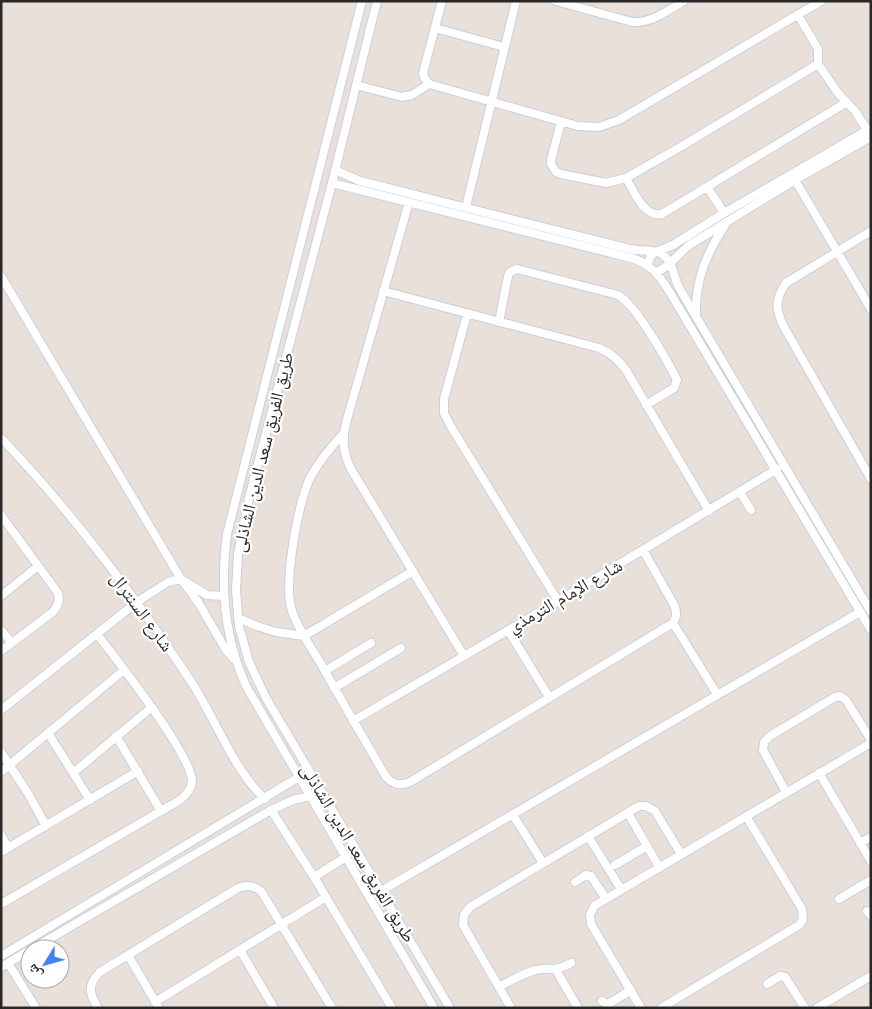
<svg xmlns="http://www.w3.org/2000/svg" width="872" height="1009" font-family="Montserrat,'Noto Naskh Arabic',sans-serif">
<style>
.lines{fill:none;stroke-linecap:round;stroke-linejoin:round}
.minor-casing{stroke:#c9cfda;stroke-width:10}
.minor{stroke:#fff;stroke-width:8}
.labels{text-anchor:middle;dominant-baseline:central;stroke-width:4.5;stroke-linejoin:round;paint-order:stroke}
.street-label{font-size:18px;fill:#282828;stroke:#fff}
</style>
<rect width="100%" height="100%" fill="#eae0da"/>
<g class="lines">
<defs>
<path id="minor" d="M362 1 227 534C220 586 224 637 246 686L434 1008
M377 1 332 183 249 498 238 554 236 590 239 626 249 662 266 698 450 1008
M442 1 423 73 424 77 429 84 578 126 599 127 619 120 821 1
M556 1 632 22C652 23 667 11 684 1
M798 15 818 49V64L838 93 855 111 867 130
M435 28 504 47
M356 85 402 97 412 95 429 84
M561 122 551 160V164L556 172 561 174 606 183 626 178 682 146 818 64
M335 170 360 181 630 249C639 251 650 250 658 252 672 257 673 274 678 286L871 612
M626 178C634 191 644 218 662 214L847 102
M795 180 871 309
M332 183 631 258C650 263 659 275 669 291L871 630
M707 187 724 213
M409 202 346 423C342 440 343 453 351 469L464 656
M466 207 516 1
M871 231 786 283C775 299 775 309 784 327L871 479
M648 264 650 257 654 253 673 245 724 213 871 128
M657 272C670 267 679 252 691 244L795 180 871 137
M1 276 181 579 198 602 226 650 235 660
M383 291 599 348C611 353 618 360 626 370L709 511
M467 314 444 399V413L450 425 558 601
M696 314C695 280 707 253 725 225
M499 322 508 276 510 272 517 269 618 295C636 305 667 360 677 380L674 388 646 405
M343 434C331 447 320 460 311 476 298 502 283 584 292 611 299 632 314 651 325 671 345 707 366 742 386 777 394 785 400 786 410 782L673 623C677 616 677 612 674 605L643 550
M1 438C72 512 134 595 190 680 215 717 233 770 265 799
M740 492 751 510
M1 515 58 593C60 601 58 605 53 612L1 651
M1 596 38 566
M238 618 257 626 276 632 304 636 413 571
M673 623 717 694
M1 630 11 642
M508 630 549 697
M325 671 371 643
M334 688 401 648
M1 710 137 602 168 582 181 579 207 595 224 596
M353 721 558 601 777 469
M48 733 90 800
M116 736 161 811
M1 752 29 795 46 826
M1 772 124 670
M73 773 152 707
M819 773 871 861
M786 792 763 750 764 742 770 736 835 697 840 696 846 700 871 740
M271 810 314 877 392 1008
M628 813 659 867
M513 815 543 863
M1 835 8 848
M588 836 621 889
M860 843 871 837
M1 852 138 771
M615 865 647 846
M314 877 346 857
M575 882 586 875 591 876 606 899
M381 891 860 612
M839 899 871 880
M1 904 180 800C186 795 191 790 192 782 193 756 116 659 97 634
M867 911 871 916
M32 949 271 810 293 800 310 796
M240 950 274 1008
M128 955 159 1008
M1 956 299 777
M8 963 36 1008
M1 967 30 950
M556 970 578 1008
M767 984 780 976 785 977 805 1008
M499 987C510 981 523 973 536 970 551 967 556 972 571 963
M602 1001 607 1004 610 1003 631 990
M155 1002 326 897
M98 1008C89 993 87 985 100 972L238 888C247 885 252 885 261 891L332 1008
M511 1008 463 925 464 915 470 907 639 806H646L655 811 681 854
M641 1008 591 924 590 915 594 906 871 743
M661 1008 799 925 803 920 802 909 746 816
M817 1008 871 976"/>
</defs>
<!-- minor casing -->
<use href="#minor" class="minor-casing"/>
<!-- minor -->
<use href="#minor" class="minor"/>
</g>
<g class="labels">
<!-- street labels -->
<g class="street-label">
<text transform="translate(263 452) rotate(-76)">طريق الفريق سعد الدين الشاذلى</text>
<text transform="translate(565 596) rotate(-30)">شارع الإمام الترمذي</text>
<text transform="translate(142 612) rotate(54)">شارع السنترال</text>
<text transform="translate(358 853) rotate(59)">طريق الفريق سعد الدين الشاذلى</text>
</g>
</g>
<!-- border -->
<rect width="872" height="1009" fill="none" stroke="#282828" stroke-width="5"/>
<!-- north arrow -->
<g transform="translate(45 964) rotate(233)"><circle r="24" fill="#ffffff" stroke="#a9a9a9"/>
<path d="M0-4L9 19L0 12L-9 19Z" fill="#4082f1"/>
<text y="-8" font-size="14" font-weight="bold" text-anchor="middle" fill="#282828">ش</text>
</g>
</svg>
